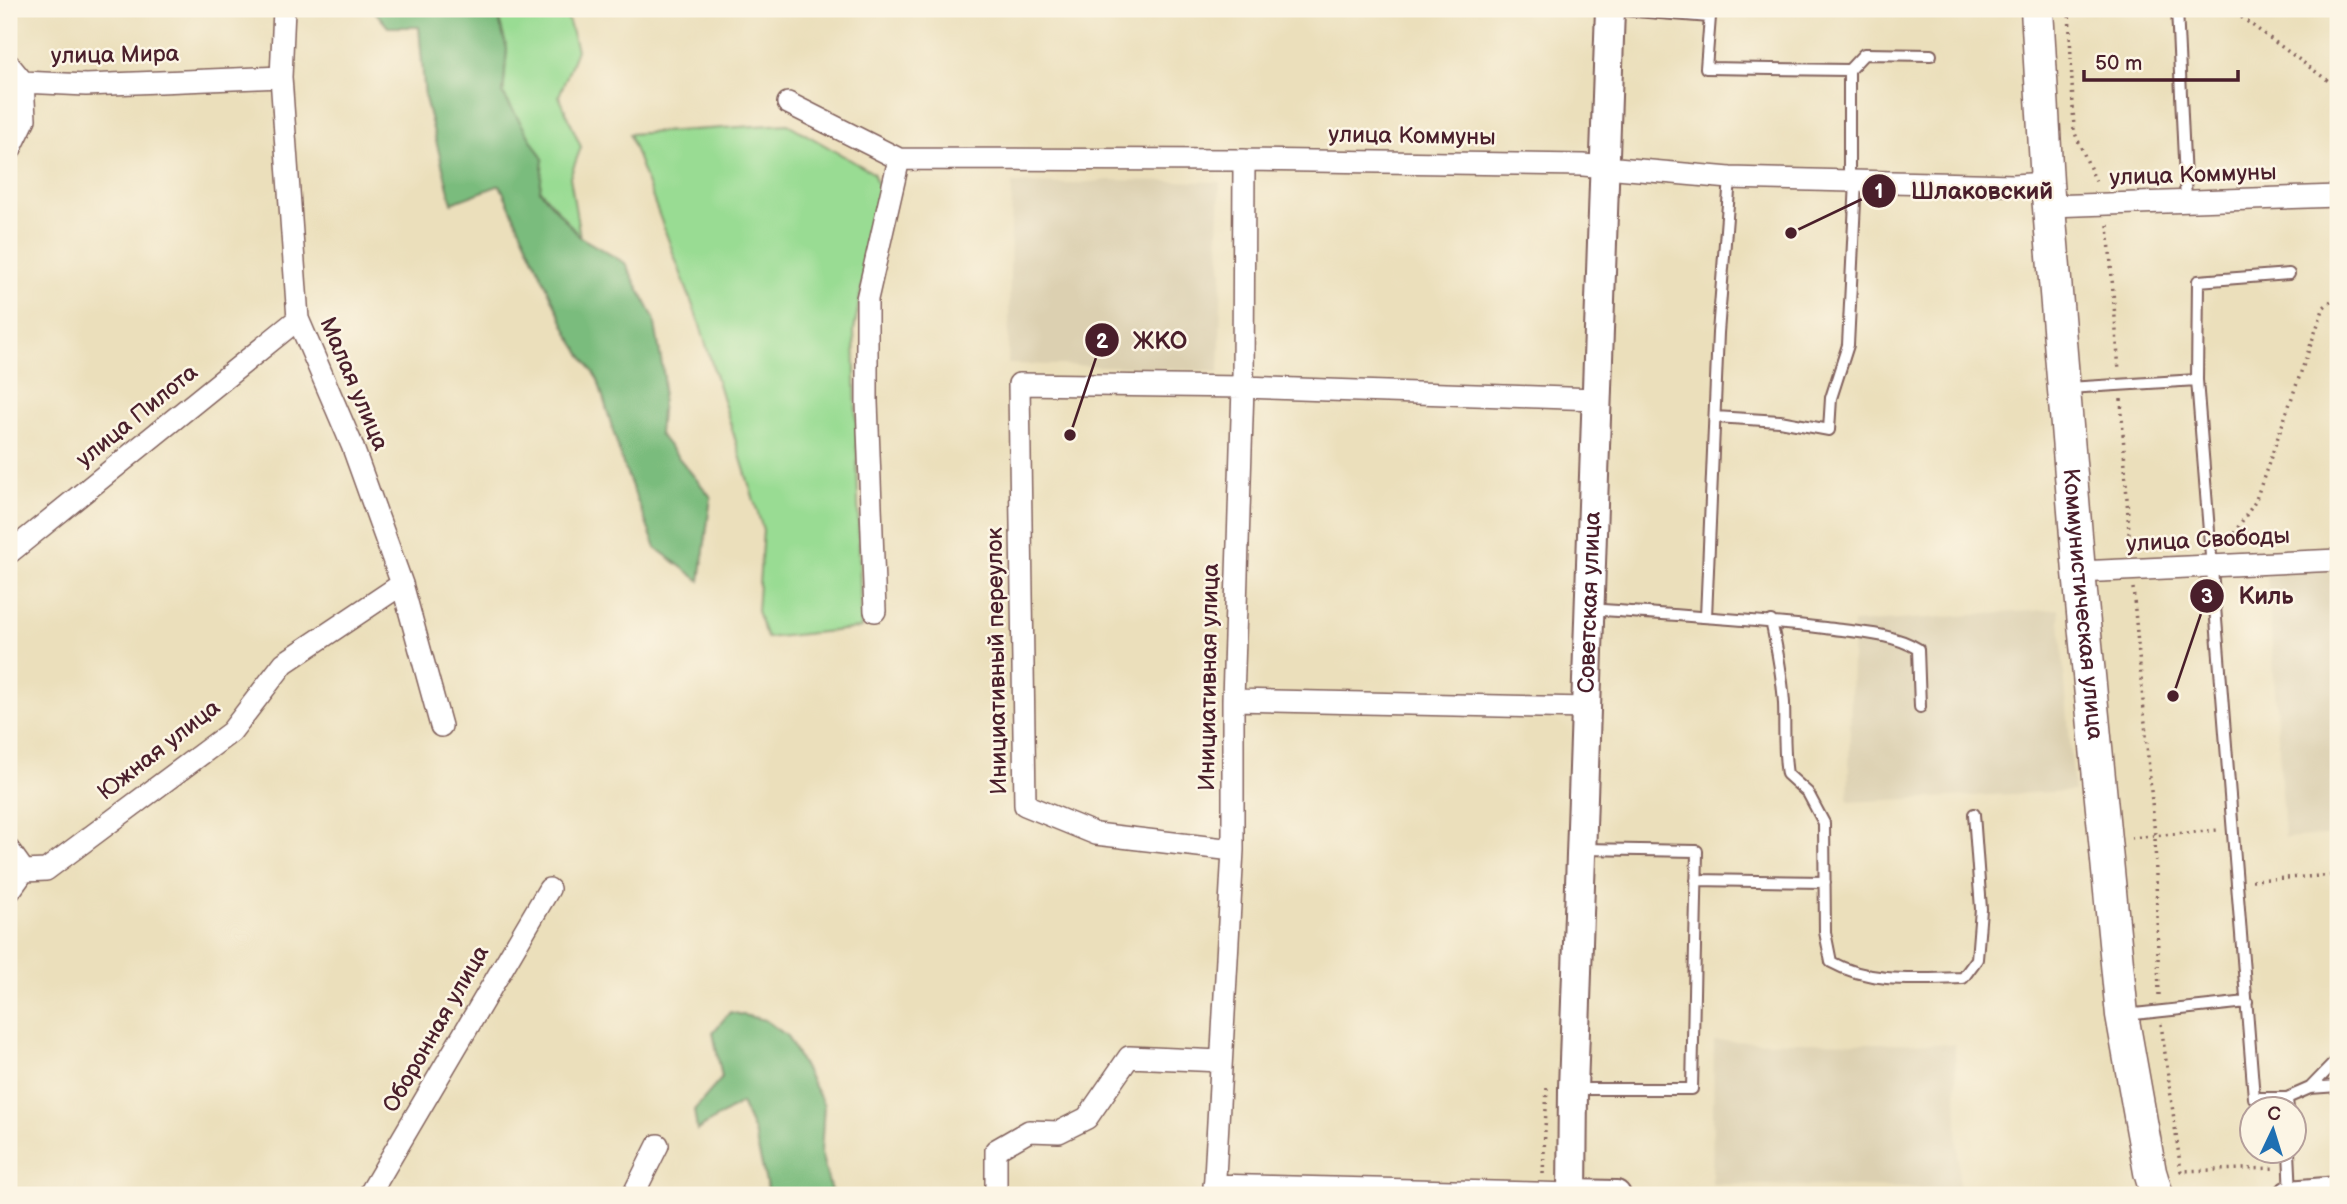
<svg xmlns="http://www.w3.org/2000/svg" width="2347" height="1204" font-family="'Balsamiq Sans',sans-serif">
<style>
.built{fill:#dcd0b1}
.green{fill:#99dc93;stroke:#727e5f;stroke-width:2}
.forest{fill:#7abc7d;stroke:#626e54;stroke-width:2}
.lines{fill:none;stroke-linecap:round;stroke-linejoin:round}
.service-casing{stroke:#82625d;stroke-width:14}
.minor-casing{stroke:#82625d;stroke-width:24}
.tertiary-casing{stroke:#82625d;stroke-width:32}
.secondary-casing{stroke:#82625d;stroke-width:35}
.path{stroke:#82625d;stroke-width:3.5;stroke-dasharray:2 5;stroke-linecap:butt}
.service{stroke:#fff;stroke-width:10}
.minor{stroke:#fff;stroke-width:21}
.tertiary{stroke:#fff;stroke-width:28}
.secondary{stroke:#fff;stroke-width:32}
.labels{text-anchor:middle;dominant-baseline:central;stroke-width:5;stroke-linejoin:round;paint-order:stroke}
.street-label{font-size:23px;fill:#4a1f2b;stroke:#fcf5e5}
.leader{fill:none;stroke:#4a1f2b;stroke-width:2.5}
.callout-dot{fill:#4a1f2b;stroke:#fcf5e5;stroke-width:2.5}
.mark-label{font-size:21px;text-anchor:middle;font-weight:bold;fill:#fff}
.callout-label{font-size:24px;text-anchor:middle;font-weight:bold;fill:#4a1f2b;stroke:#fcf5e5;stroke-width:5;stroke-linejoin:round;paint-order:stroke}
</style>
<rect width="100%" height="100%" fill="#fcf5e5"/>
<filter id="ink" filterUnits="userSpaceOnUse"><feTurbulence type="fractalNoise" baseFrequency=".0143" numOctaves="2"/><feDisplacementMap in="SourceGraphic" scale="14" xChannelSelector="R" yChannelSelector="G"/><feConvolveMatrix kernelMatrix="1 2 1 2 8 2 1 2 1" color-interpolation-filters="sRGB"/></filter>
<filter id="wash" filterUnits="userSpaceOnUse"><feTurbulence type="fractalNoise" baseFrequency=".00686" numOctaves="4" result="noise"/><feDisplacementMap in="SourceGraphic" scale="28" xChannelSelector="R" yChannelSelector="G"/><feGaussianBlur stdDeviation="1.57" result="paint"/><feColorMatrix in="noise" values="0 0 0 0 0 0 0 0 0 0 0 0 0 0 0 0 0 1.4 0 .05"/><feComposite in="paint" operator="in"/></filter>
<g filter="url(#wash)">
<rect width="100%" height="100%" fill="#ebdfbb"/>
<!-- built -->
<path class="built" d="M1109 180 1220 182 1218 234 1222 273 1219 372 1144 367 1008 364 1012 183 1070 184Z
M2338 569V834L2285 838 2267 573Z
M2059 609 2074 791 1848 802 1853 623Z
M1714 1041 1955 1044 1959 1189 1712 1184Z"/>
<!-- green -->
<path class="green" d="M496 9H565L577 50 559 96 581 147 570 177 580 237 540 190 542 159 503 94 507 49Z
M788 124 873 173 880 190 854 330 861 628 767 638 757 611 763 530 700 325 629 134Z"/>
<!-- forest -->
<path class="forest" d="M373 9H496L507 49 503 94 543 159 540 191 580 237 625 263 654 318 664 377 659 434 711 497 700 581 656 548 623 464 598 380 569 335 500 185 452 203 425 98 419 27H388Z
M730 1012 765 1020 787 1036 824 1105 821 1153 832 1195H769L754 1132 741 1103 697 1130 694 1110 722 1078 713 1032Z"/>
</g>
<g filter="url(#ink)">
<g class="lines">
<defs>
<path id="service" d="M1610 9 1710 17 1706 68 1849 70
M2177 9 2186 202
M1849 181V70L1864 54 1931 55
M2068 388 2197 380
M1715 417 1780 421 1829 430 1831 398 1848 345 1856 181
M1590 609C1668 615 1747 619 1825 628 1856 632 1892 633 1918 649L1920 707
M1706 617 1718 333 1730 178
M1771 621C1777 648 1782 675 1784 703 1785 727 1783 750 1787 774L1808 793 1824 823 1825 932 1831 962C1870 984 1919 979 1963 978L1977 959 1981 909 1974 814
M1696 880 1825 882
M2125 1015 2247 1002
M2310 1088 2338 1059
M1576 1089H1692L1697 851 1582 849
M2287 1098 2310 1088 2338 1086
M2288 1110 2287 1098H2254L2197 380 2198 281 2289 274
M2289 1152 2291 1194"/>
<path id="minor" d="M284 9 281 77 298 319 352 445 402 584 441 726
M9 65 23 82
M788 103 899 159 1244 160 1583 165 1730 178 2013 185 2047 183
M9 152 25 119 23 82 86 85 281 77
M2050 206 2338 196
M9 553 298 319
M2079 572 2338 560
M875 611 867 402V299L899 159
M1233 700 1587 708
M9 850 24 871
M1233 850 1096 834 1025 805 1019 384 1243 387 1596 399
M9 892 24 871 46 870 231 732 284 663 402 584
M1214 1185 1572 1194
M369 1195 549 889
M633 1195 658 1145
M996 1195V1150L1029 1131 1059 1132 1087 1118 1129 1057 1221 1061
M1214 1195 1233 850V700L1243 387 1244 160"/>
<g id="tertiary">
<path d="M1572 1194 1616 1195"/>
<path id="s1" d="M1572 1195 1573 1089 1610 9"/>
<path d="M2289 1195 2338 1191"/>
</g>
<g id="secondary">
<path id="s2" d="M2037 9 2047 183 2079 572 2122 1015 2150 1172 2157 1195"/>
</g>
</defs>
<!-- service casing -->
<use href="#service" class="service-casing"/>
<!-- minor casing -->
<use href="#minor" class="minor-casing"/>
<!-- tertiary casing -->
<use href="#tertiary" class="tertiary-casing"/>
<!-- secondary casing -->
<use href="#secondary" class="secondary-casing"/>
<!-- path -->
<path class="path" d="M2069 9 2074 131 2097 184
M2230 9 2338 88
M2108 225 2119 371
M2121 399 2130 549
M2226 545 2255 502 2324 307 2338 295
M2133 588 2155 836 2159 996
M2131 838 2218 830
M2252 880 2338 875
M2161 1024 2181 1171 2277 1168
M1543 1174 1547 1087"/>
<!-- service -->
<use href="#service" class="service"/>
<!-- minor -->
<use href="#minor" class="minor"/>
<!-- tertiary -->
<use href="#tertiary" class="tertiary"/>
<!-- secondary -->
<use href="#secondary" class="secondary"/>
</g>
</g>
<g class="labels">
<!-- street labels -->
<g class="street-label">
<text transform="translate(115 55) rotate(-1)">улица Мира</text>
<text transform="translate(1412 136) rotate(1)">улица Коммуны</text>
<text transform="translate(2193 175) rotate(-2)">улица Коммуны</text>
<text transform="translate(354 384) rotate(67)">Малая улица</text>
<text transform="translate(137 416) rotate(-39)">улица Пилота</text>
<text transform="translate(2208 540) rotate(-3)">улица Свободы</text>
<text stroke="none"><textPath href="#s1" startOffset="593">Советская улица</textPath></text>
<text stroke="none"><textPath href="#s2" startOffset="597">Коммунистическая улица</textPath></text>
<text transform="translate(997 661) rotate(-91)">Инициативный переулок</text>
<text transform="translate(1209 677) rotate(-89)">Инициативная улица</text>
<text transform="translate(159 750) rotate(-38)">Южная улица</text>
<text transform="translate(436 1029) rotate(-60)">Оборонная улица</text>
</g>
</g>
<!-- callouts -->
<path class="leader" d="M1791 233L1879 191M1070 435L1102 340M2173 696L2207 596"/>
<g class="callout-dot">
<circle cx="1791" cy="233" r="7"/>
<circle cx="1070" cy="435" r="7"/>
<circle cx="2173" cy="696" r="7"/>
<circle cx="1879" cy="191" r="18"/>
<circle cx="1102" cy="340" r="18"/>
<circle cx="2207" cy="596" r="18"/>
</g>
<g class="mark-label">
<text x="1879" y="198">1</text>
<text x="1102" y="348">2</text>
<text x="2207" y="603">3</text>
</g>
<g class="callout-label">
<text x="1982" y="199">Шлаковский</text>
<text x="1160" y="349">ЖКО</text>
<text x="2266" y="604">Киль</text>
</g>
<!-- margin -->
<rect width="2347" height="1204" fill="none" stroke="#fcf5e5" stroke-width="35"/>
<!-- north arrow -->
<g transform="translate(2273 1130) rotate(4)"><circle r="33" fill="#fcf5e5" stroke="#b59f9b" stroke-width="2"/>
<path d="M0-5L12 26L0 18L-12 26Z" fill="#1f6fb2"/>
<text y="-10" font-size="19" font-weight="bold" text-anchor="middle" fill="#4a1f2b">С</text>
</g>
<!-- scale -->
<path d="M2084 70v10h154v-10" fill="none" stroke="#4a1f2b" stroke-width="3.5"/>
<text x="2095" y="70" font-size="21" fill="#4a1f2b" stroke="#fcf5e5" stroke-width="5" paint-order="stroke">50 m</text>
</svg>
